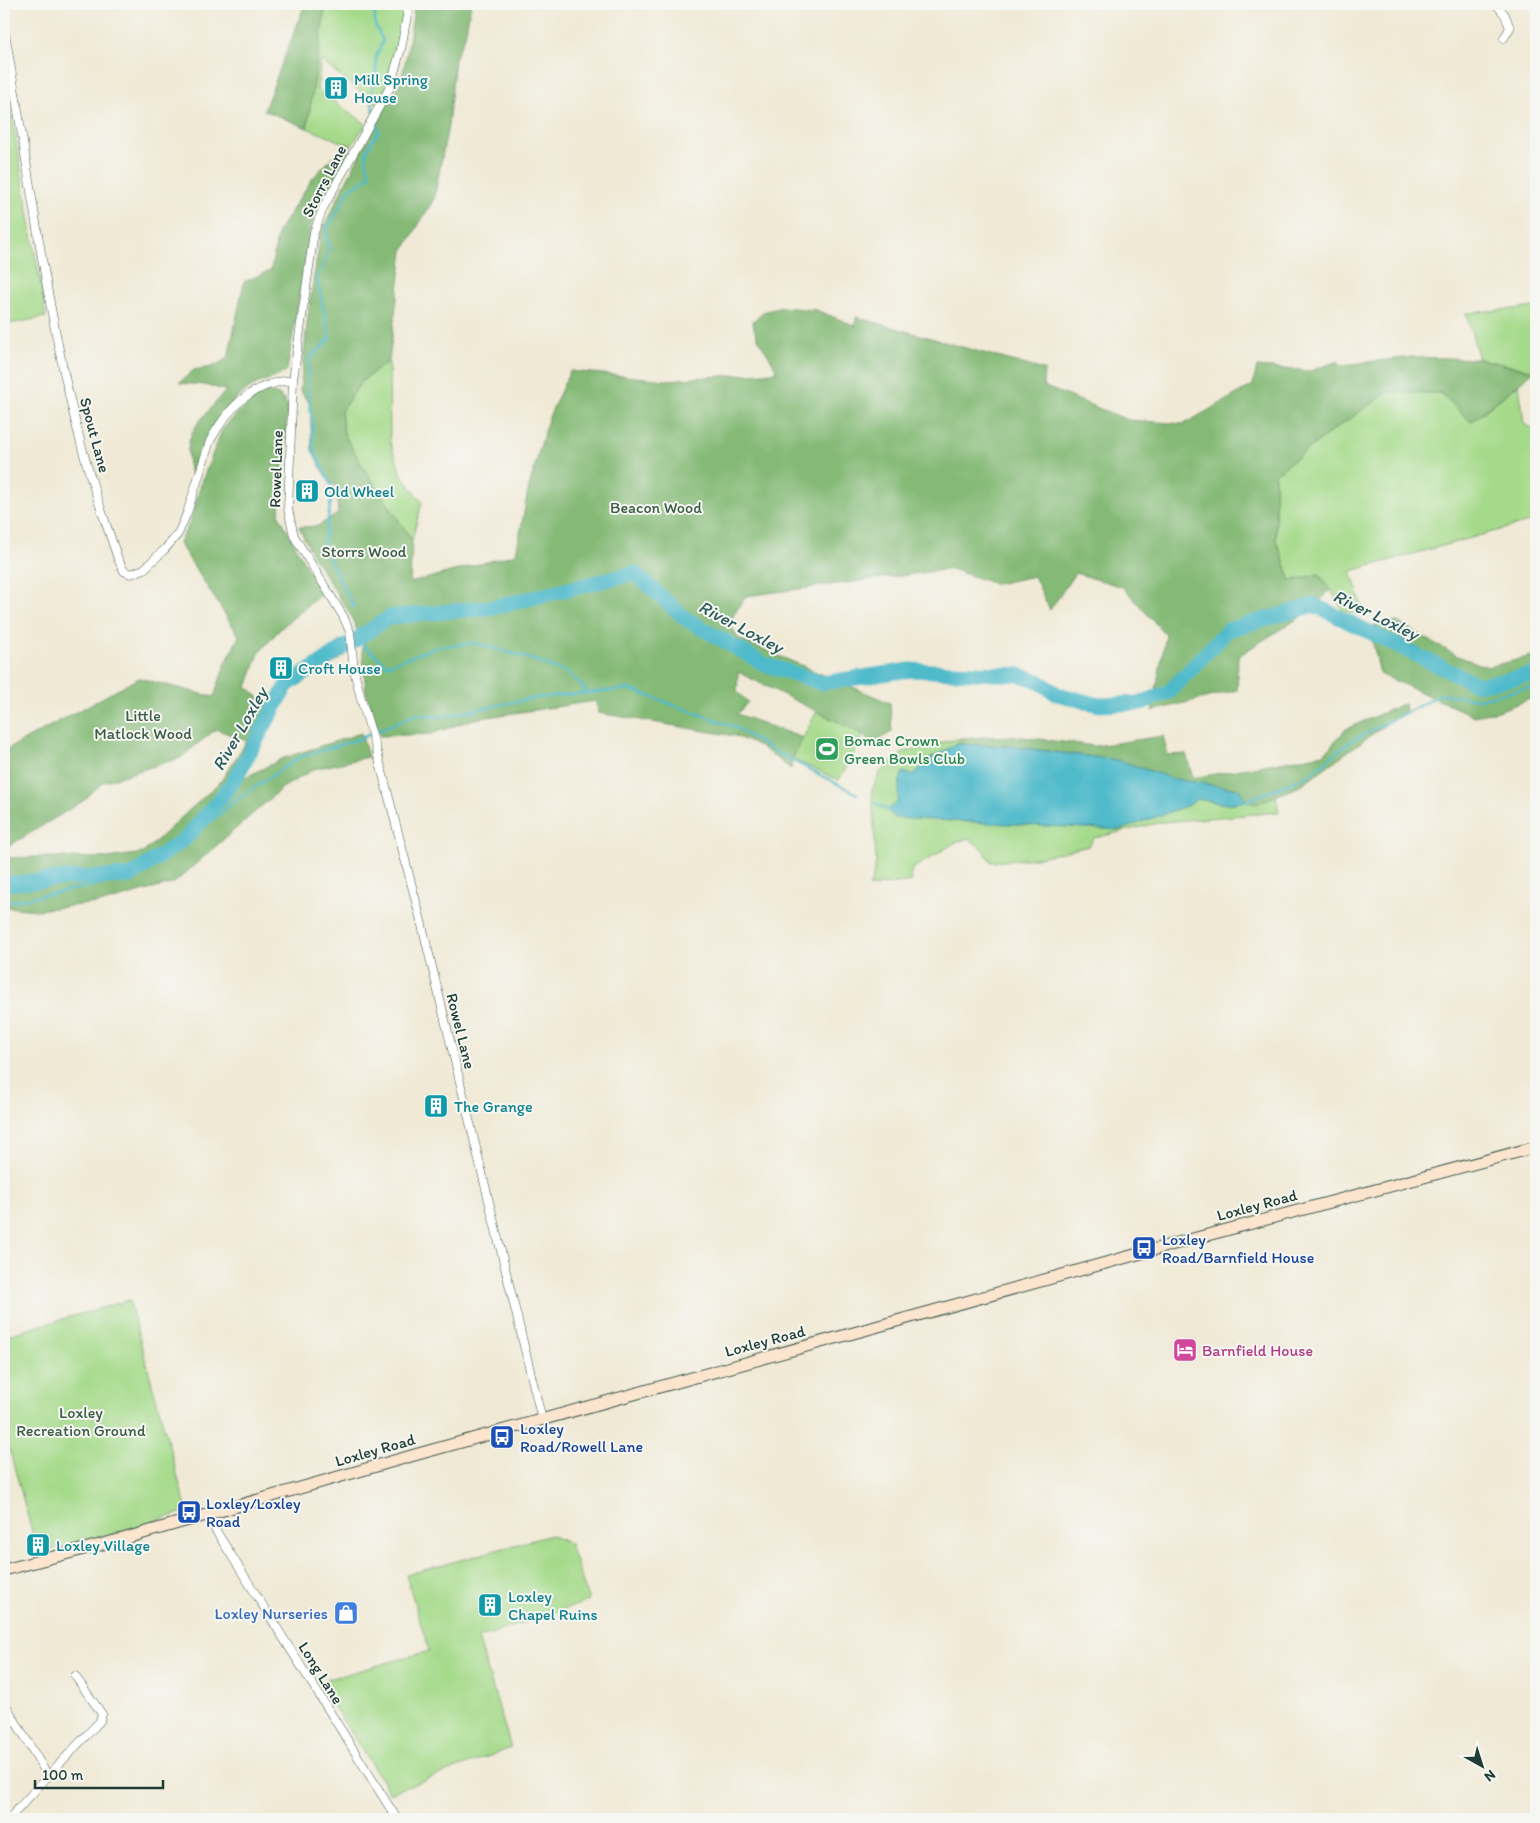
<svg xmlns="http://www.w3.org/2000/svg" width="1540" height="1823" font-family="Itim,sans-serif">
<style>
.green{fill:#a5da8a;stroke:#628c5f}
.forest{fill:#84ba76;stroke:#527c55}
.water{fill:#4fbaca;stroke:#377c7f}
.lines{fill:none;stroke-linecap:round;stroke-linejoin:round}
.stream{stroke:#4fbaca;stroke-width:2.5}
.river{stroke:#4fbaca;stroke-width:15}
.street-casing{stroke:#3e574c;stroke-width:9}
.secondary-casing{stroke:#3e574c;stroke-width:13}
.street{stroke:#fff;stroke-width:8}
.secondary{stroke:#fbe5cf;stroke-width:11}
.labels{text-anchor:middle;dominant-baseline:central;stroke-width:4;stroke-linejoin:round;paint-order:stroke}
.culture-label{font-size:16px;fill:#0d838f;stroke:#f6f6f2;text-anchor:start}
.street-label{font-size:16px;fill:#1f3d34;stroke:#f6f6f2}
.park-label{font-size:16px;fill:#3a5c45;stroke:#f6f6f2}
.leisure-label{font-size:16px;fill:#27864d;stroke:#f6f6f2;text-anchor:start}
.transit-label{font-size:16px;fill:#164399;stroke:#f6f6f2;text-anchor:start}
.hotel-label{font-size:16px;fill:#b23c85;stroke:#f6f6f2;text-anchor:start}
.shop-label{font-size:16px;fill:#366cbe;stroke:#f6f6f2;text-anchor:end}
.water-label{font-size:18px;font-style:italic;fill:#2b5c5a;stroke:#f6f6f2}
</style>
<rect width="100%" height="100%" fill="#f6f6f2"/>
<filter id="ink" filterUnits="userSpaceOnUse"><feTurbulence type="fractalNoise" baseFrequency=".02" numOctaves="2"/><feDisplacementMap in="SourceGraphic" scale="10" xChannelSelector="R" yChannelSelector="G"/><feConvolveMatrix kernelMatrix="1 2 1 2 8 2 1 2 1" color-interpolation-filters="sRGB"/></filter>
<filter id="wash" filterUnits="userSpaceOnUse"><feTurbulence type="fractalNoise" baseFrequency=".0096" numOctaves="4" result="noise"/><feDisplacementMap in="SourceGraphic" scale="20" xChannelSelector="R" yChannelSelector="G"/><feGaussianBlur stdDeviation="1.12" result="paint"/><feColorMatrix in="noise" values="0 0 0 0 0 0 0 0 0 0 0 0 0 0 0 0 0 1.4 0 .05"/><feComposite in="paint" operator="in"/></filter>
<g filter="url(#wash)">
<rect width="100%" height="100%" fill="#f0e9d5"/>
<!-- green -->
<path class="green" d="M329 4H405C400 39 396 73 377 104L321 61 317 89 366 124 351 146 307 128 325 9Z
M4 70 46 317 4 325Z
M1536 307V371L1479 359 1466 313Z
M389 361 390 442 402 475 422 502 412 540 363 467 344 434 341 411 362 381Z
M1519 384 1524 424 1536 430V520L1351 571 1365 616 1342 610 1331 590 1319 574 1291 581 1276 540 1275 474 1329 433 1388 392 1441 393 1471 422Z
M817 711 864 735 839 780 792 759Z
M961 738 957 744 931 758 913 775 900 780 898 802 1189 805 1197 799 1227 804 1246 801 1255 804 1276 796 1279 812 1162 822 1094 838 1089 846 1036 858 991 862 983 850 969 838 956 842 912 869 910 877 912 881 869 887 872 880 876 862 872 790 880 772 904 752Z
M129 1300 187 1511 120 1532 38 1553 4 1430V1336Z
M551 1535 570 1544 589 1601 478 1638 511 1748 390 1793 318 1682 429 1651 406 1575Z"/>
<!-- forest -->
<path class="forest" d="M305 4H329L325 9 307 128 264 110Z
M415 4H471L465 36 455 58 448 126 434 199 403 251 389 361 362 381 341 411 344 434 363 467 412 540 410 583 516 554 528 491 548 419 570 371 667 380 777 372C771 355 753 338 753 321L763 312 782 307 816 310 856 326V317L1044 370 1043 386 1128 420 1184 424 1253 385 1257 367 1311 371 1338 361 1342 365 1413 357 1479 359 1534 371 1471 422 1441 393 1388 392 1329 433 1275 474 1276 540 1291 581 1319 574 1331 590 1310 611 1238 656 1237 690 1152 711 1166 635 1123 587 1075 573 1050 610 1034 576 996 584 951 569 746 596 729 622 739 639 890 703 892 732 870 744 864 735 738 672 737 692 748 702 737 714 803 738 792 759 791 769 760 746 735 736 599 713 595 701 474 719 431 734 380 736 366 692 362 642 350 614 314 558 299 527 318 526 338 514 336 487 326 477 312 450 310 404 300 391 308 315 321 232 362 150 400 83 407 54Z
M346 143 351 146 311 225 287 370C278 379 260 380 249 388 237 397 219 415 212 428 203 444 199 465 194 483 188 468 185 448 192 433 195 424 219 400 226 390L204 385 179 383 194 370 212 367 228 358 244 282 271 270 278 232 312 179Z
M269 392 279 395 288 405 279 515 321 594 281 628 259 653 247 687 265 703 278 689 341 640 346 655 290 691 242 779 284 758 361 733 368 757 314 769 282 788 174 883 106 902 37 910 4 907V858L40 857 108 858 143 853 221 781 247 741 216 729 180 758 103 782 83 801 4 849V751L139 678 214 697 224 667 239 636 179 543 191 520 202 481 222 430 250 399Z
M1397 622 1457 656 1488 667 1536 655V712L1533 698 1498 711 1474 716 1380 674 1369 626Z
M1405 703 1406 710 1298 787 1255 804 1246 801 1239 789 1174 779 1118 760 1008 746 957 744 961 738 1015 736 1095 746 1163 736 1168 755 1186 754 1193 778 1324 754 1346 729Z"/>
<!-- water -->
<path class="water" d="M957 744 1008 746 1118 760 1174 779 1239 789 1246 801 1227 804 1197 799 1189 805 1120 830 895 818 887 810 898 802 900 780 903 772 913 775 931 758Z"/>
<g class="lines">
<!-- stream -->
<path class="stream" d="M374 112 370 96 376 78V57L383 41 375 25V4
M354 607 323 547 333 489 313 448V426L307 388 309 359 330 339 317 278 329 251 326 231 349 190 370 176C363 153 365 151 379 131L375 117
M356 639 387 665 437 647 475 643 528 658 568 673 589 693
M1246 801 1309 775 1351 741 1442 694 1479 699 1536 686
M876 803 887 810
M186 838 207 825 230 805 249 791 300 757 359 739 417 714 441 717 534 698 629 689 735 727 768 748 857 794
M4 901H12L109 883 115 876"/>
<!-- river -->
<path class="river" d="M4 884 68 878 131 876 186 838 220 799 235 779 287 685 390 617 495 607 635 573 686 619 764 664 822 683 910 670 1020 675 1038 681 1057 694 1099 705 1141 703 1169 692 1228 630 1314 605 1478 685 1536 674"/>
</g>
</g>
<g filter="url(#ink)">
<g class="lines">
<defs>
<path id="street" d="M409 4 401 49 390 87 323 208 314 232 293 380 288 509 294 536 343 616 350 632 354 670 361 699 376 748 420 917 542 1420
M1496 4 1505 15 1510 28 1504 38
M4 28C28 162 44 299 78 432 88 475 104 517 118 559L124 571 131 574 144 569 165 549 178 534 187 513 210 441C229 406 252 383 293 380
M206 1515 397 1819
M4 1702 48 1776 100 1721 102 1714 75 1676
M9 1819 48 1776"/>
<path id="secondary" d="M4 1570 126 1538 418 1454 1174 1244 1536 1147"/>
</defs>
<!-- street casing -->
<use href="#street" class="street-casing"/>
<!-- secondary casing -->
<use href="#secondary" class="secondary-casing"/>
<!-- street -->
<use href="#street" class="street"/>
<!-- secondary -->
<use href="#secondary" class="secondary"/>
</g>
</g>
<!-- icons -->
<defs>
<symbol id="building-square" viewBox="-11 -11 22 22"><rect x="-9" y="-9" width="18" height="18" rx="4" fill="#0f9aa8" stroke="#f6f6f2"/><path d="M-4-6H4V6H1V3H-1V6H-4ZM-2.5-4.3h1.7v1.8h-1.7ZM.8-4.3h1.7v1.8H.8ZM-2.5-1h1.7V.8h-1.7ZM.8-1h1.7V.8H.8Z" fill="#fff"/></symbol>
<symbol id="stadium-square" viewBox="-11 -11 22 22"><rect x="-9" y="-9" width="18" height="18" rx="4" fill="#2e9e5b" stroke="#f6f6f2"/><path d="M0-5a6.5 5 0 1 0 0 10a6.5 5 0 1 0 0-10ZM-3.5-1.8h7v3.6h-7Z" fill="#fff"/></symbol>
<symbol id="bus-square" viewBox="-11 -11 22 22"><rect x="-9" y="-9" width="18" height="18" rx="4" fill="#1a4fb4" stroke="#f6f6f2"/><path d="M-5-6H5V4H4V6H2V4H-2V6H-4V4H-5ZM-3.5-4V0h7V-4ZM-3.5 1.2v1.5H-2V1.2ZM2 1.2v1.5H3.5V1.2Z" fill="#fff"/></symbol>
<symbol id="hotel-square" viewBox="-11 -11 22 22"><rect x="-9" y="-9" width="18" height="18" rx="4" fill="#d1479c" stroke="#f6f6f2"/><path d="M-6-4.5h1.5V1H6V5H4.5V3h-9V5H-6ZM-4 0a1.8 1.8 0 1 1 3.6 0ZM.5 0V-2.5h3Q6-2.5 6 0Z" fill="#fff"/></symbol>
<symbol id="shop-square" viewBox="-11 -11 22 22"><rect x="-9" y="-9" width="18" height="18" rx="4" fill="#3f7fe0" stroke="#f6f6f2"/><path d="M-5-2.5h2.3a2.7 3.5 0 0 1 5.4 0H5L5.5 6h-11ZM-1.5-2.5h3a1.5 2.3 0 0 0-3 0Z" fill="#fff"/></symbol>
</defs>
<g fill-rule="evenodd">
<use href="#building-square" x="322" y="74" width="28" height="28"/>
<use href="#building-square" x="293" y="477" width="28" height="28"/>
<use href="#building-square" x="267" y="654" width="28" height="28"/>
<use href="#stadium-square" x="813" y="735" width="28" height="28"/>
<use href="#building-square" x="422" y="1092" width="28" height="28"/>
<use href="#bus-square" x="1130" y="1234" width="28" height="28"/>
<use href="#hotel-square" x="1171" y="1336" width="28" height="28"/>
<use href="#bus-square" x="488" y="1423" width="28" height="28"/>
<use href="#bus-square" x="175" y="1498" width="28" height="28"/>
<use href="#building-square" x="24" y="1531" width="28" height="28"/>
<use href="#building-square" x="476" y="1591" width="28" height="28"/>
<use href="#shop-square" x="332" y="1599" width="28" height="28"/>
</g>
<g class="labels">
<!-- culture labels -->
<g class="culture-label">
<text x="354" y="79">Mill Spring<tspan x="354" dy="18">House</tspan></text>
<text x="324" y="491">Old Wheel</text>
<text x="298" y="668">Croft House</text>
<text x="454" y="1106">The Grange</text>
<text x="56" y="1545">Loxley Village</text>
<text x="508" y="1596">Loxley<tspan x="508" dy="18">Chapel Ruins</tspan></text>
</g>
<!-- street labels -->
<g class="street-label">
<text transform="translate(324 181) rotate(-63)">Storrs Lane</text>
<text transform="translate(95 435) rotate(75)">Spout Lane</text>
<text transform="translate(276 469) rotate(-88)">Rowel Lane</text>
<text transform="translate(461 1031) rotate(76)">Rowel Lane</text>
<text transform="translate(1257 1205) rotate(-15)">Loxley Road</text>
<text transform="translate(765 1341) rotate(-15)">Loxley Road</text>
<text transform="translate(375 1450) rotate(-16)">Loxley Road</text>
<text transform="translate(321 1673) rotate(58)">Long Lane</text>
</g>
<!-- park labels -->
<g class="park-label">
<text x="656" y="507">Beacon Wood</text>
<text x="364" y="551">Storrs Wood</text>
<text x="143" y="715">Little<tspan x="143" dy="18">Matlock Wood</tspan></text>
<text x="81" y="1412">Loxley<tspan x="81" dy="18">Recreation Ground</tspan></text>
</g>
<!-- leisure labels -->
<g class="leisure-label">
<text x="844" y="740">Bomac Crown<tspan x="844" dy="18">Green Bowls Club</tspan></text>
</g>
<!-- transit labels -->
<g class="transit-label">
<text x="1162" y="1239">Loxley<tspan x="1162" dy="18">Road/Barnfield House</tspan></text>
<text x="520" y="1428">Loxley<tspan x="520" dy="18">Road/Rowell Lane</tspan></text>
<text x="206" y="1503">Loxley/Loxley<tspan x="206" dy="18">Road</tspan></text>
</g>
<!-- hotel labels -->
<g class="hotel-label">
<text x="1202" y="1350">Barnfield House</text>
</g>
<!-- shop labels -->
<g class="shop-label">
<text x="328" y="1613">Loxley Nurseries</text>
</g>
<!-- water labels -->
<g class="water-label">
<text transform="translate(1376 615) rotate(26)">River Loxley</text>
<text transform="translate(741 627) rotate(28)">River Loxley</text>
<text transform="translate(240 729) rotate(-60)">River Loxley</text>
</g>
</g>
<!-- margin -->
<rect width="1540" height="1823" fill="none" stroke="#f6f6f2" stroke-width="20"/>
<!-- north arrow -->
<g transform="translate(1482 1766) rotate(141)" stroke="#f6f6f2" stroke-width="4" paint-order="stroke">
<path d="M0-4L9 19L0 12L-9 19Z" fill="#1f3d34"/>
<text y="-8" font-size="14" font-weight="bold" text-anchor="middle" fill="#1f3d34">N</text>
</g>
<!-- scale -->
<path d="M35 1780v8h128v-8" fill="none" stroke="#1f3d34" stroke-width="2.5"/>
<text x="42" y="1780" font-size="15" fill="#1f3d34" stroke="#f6f6f2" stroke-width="4" paint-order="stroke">100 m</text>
</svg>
